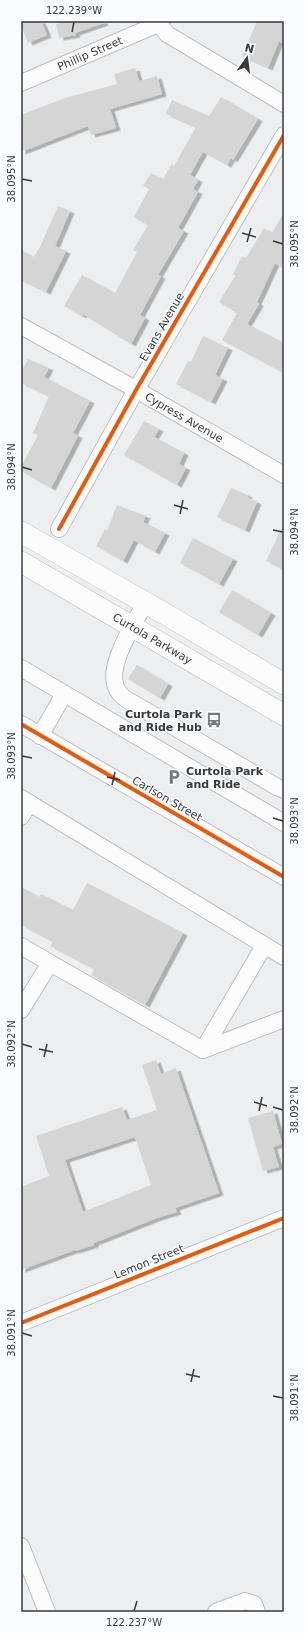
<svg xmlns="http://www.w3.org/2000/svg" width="305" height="1633" font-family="'DejaVu Sans',sans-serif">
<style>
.building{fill:#d5d5d6;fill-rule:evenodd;filter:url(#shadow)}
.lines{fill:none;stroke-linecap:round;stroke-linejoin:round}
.minor-casing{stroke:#bebfc0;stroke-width:18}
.major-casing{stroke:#bebfc0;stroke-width:22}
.minor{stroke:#fcfcfd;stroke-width:16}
.major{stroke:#fcfcfd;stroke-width:21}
.cycleway-casing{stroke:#f9fbfe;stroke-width:6}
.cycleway{stroke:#e8590c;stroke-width:4}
.ticks{fill:none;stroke:#393a3b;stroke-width:1.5}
.labels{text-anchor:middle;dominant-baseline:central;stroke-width:3;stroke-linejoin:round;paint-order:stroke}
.street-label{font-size:11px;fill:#393a3b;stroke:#f9fbfe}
.poi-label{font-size:11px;font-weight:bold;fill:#393a3b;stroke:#f9fbfe;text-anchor:end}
.neatline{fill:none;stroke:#393a3b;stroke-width:1.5}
.ticks-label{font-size:10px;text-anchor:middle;fill:#393a3b}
</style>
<defs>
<filter id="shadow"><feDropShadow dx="4.5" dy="2.5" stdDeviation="0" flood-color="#0004"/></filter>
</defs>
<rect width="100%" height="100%" fill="#edeeef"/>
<!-- building -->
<path class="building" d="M21 21H41L47 35 28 43 21 26Z
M69 21H103L104 23 75 33 76 35 59 38 56 24Z
M257 21H284V44L279 41 268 68 242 56Z
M135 68 139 81 157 76 162 94 110 109 116 128 91 135 88 126 21 152V115L65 98 117 84 114 74Z
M221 97 258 119 233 160 231 158 227 165 203 152 190 175 198 180 193 189 198 192 178 228 184 231 158 275 161 276 140 315 145 318 131 344 83 314 82 316 64 306 82 275 115 293 137 252 133 250 148 225 134 217 149 189 143 186 151 173 163 179 171 165 174 166 196 127 166 114 172 100 209 116Z
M58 206 70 211 55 246 66 251 46 292 21 280V250L34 257 40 247Z
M284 212V269L275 263 257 302 259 304 247 324 284 343V373L222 340 237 313 219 302 235 276 233 274 242 256 246 258 264 228 272 233Z
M203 336 228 348 215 375 223 379 211 402 176 384 188 361 191 362Z
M28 359 49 368 44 377 90 401 73 433 78 436 51 488 21 471V467L38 435 33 433 49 396 21 383V372Z
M144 421 159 429 154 437 184 453 179 464 186 468 177 485 124 455Z
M231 488 248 495 247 497 257 502 245 530 217 517Z
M117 505 146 516 143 522 165 533 155 552 134 540 123 561 96 546 105 529 107 531Z
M284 523V569L266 561Z
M193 538 233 559 219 584 180 563Z
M232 590 271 613 258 635 219 612Z
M137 665 168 684 160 698 128 679Z
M87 883 183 933 145 1005 91 975 94 969 50 946 53 942 21 925V887L39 897 41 894 73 910Z
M156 1060 161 1074 176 1068 219 1193 175 1208 177 1212 157 1218 94 1243V1245L75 1251V1250L21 1270V1187L49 1176 36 1136 122 1107 127 1120 157 1110 142 1065ZM135 1137 151 1185 83 1212 65 1160Z
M273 1111 282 1144 273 1147 279 1167 263 1171 248 1118Z"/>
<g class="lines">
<defs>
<g id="minor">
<path d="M157 21 167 34 284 104"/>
<path id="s1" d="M21 83 158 24"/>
<path id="s2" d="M21 326 128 385 284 475"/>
<path d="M59 529 136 390 284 135"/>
<path d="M145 603C134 625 101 672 120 694 125 699 132 703 138 706L277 787 284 790"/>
<path d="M21 668 284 823"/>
<path d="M21 724 284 877"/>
<path d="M40 736 64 694"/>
<path d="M21 798 284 957"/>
<path d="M21 817 29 803"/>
<path d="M21 946 50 963 21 1010"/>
<path d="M50 963 203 1050 284 1019"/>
<path d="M203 1050 264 946"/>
<path d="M21 1323 284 1218"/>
<path d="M21 1546 47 1612"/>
<path d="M216 1612 245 1601 254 1604 257 1612"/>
</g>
<g id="major">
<path d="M21 532 167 615 284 684"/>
<path id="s3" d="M21 562 284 715"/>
</g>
</defs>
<!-- minor casing -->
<use href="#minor" class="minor-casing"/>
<!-- major casing -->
<use href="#major" class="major-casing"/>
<!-- minor -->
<use href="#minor" class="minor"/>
<!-- major -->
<use href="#major" class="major"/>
<defs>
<path id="cycleway" d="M59 529 136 390 284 135
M21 724 284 877
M21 1323 284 1218"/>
</defs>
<!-- cycleway casing -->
<use href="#cycleway" class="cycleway-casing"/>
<!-- cycleway -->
<use href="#cycleway" class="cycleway"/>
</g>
<!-- ticks -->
<path class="ticks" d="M72 32 74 22M22 179 32 181M242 233 256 237M273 241 283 244M247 242 251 228M22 467 32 470M174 505 188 509M180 514 183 500M273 530 283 532M22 756 32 758M107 777 120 780M112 785 115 772M273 818 283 821M22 1044 32 1047M39 1049 53 1052M44 1057 47 1044M254 1102 267 1106M273 1107 283 1110M259 1111 262 1097M22 1333 32 1336M186 1374 200 1377M191 1382 194 1369M273 1396 283 1398M134 1611 137 1601"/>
<!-- icons -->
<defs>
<symbol id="bus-bare" viewBox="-9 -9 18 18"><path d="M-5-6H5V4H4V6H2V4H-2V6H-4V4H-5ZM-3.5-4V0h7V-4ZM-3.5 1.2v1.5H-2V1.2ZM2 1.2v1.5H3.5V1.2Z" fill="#78797a" stroke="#f9fbfe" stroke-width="2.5" paint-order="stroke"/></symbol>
<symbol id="parking-bare" viewBox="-9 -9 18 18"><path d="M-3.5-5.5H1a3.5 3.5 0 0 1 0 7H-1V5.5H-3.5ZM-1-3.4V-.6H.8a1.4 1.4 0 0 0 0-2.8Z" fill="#78797a" stroke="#f9fbfe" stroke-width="2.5" paint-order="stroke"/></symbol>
</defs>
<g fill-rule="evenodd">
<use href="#bus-bare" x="203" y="709" width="22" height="22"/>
<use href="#parking-bare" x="163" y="766" width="22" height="22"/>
</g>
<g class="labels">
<!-- street labels -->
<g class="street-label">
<text stroke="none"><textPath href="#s1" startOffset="75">Phillip Street</textPath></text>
<text transform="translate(162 327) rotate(-60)">Evans Avenue</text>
<text stroke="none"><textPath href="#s2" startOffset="187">Cypress Avenue</textPath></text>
<text stroke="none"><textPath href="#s3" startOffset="152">Curtola Parkway</textPath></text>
<text transform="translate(167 799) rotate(30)">Carlson Street</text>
<text transform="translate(149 1262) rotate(-22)">Lemon Street</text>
</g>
<!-- poi labels -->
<g class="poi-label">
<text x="202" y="714">Curtola Park<tspan x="202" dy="13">and Ride Hub</tspan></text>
<text x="186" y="771" text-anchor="start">Curtola Park<tspan x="186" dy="13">and Ride</tspan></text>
</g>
</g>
<!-- border -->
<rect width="305" height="1633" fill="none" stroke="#f9fbfe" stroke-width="44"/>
<!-- north arrow -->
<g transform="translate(247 58) rotate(14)" stroke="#f9fbfe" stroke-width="3" paint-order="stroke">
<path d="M0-3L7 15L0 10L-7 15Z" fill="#393a3b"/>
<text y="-6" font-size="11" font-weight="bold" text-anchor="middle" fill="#393a3b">N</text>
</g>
<rect x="22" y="22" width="261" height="1589" class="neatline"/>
<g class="ticks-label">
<text x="74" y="14">122.239°W</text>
<text transform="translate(11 179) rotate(-90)" y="4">38.095°N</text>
<text transform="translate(294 244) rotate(-90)" y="4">38.095°N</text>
<text transform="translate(11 467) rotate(-90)" y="4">38.094°N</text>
<text transform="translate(294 532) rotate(-90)" y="4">38.094°N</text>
<text transform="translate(11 756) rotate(-90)" y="4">38.093°N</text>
<text transform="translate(294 821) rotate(-90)" y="4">38.093°N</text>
<text transform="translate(11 1044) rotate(-90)" y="4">38.092°N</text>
<text transform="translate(294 1110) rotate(-90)" y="4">38.092°N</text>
<text transform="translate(11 1333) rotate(-90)" y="4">38.091°N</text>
<text transform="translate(294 1398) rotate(-90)" y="4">38.091°N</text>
<text x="134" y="1626">122.237°W</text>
</g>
</svg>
